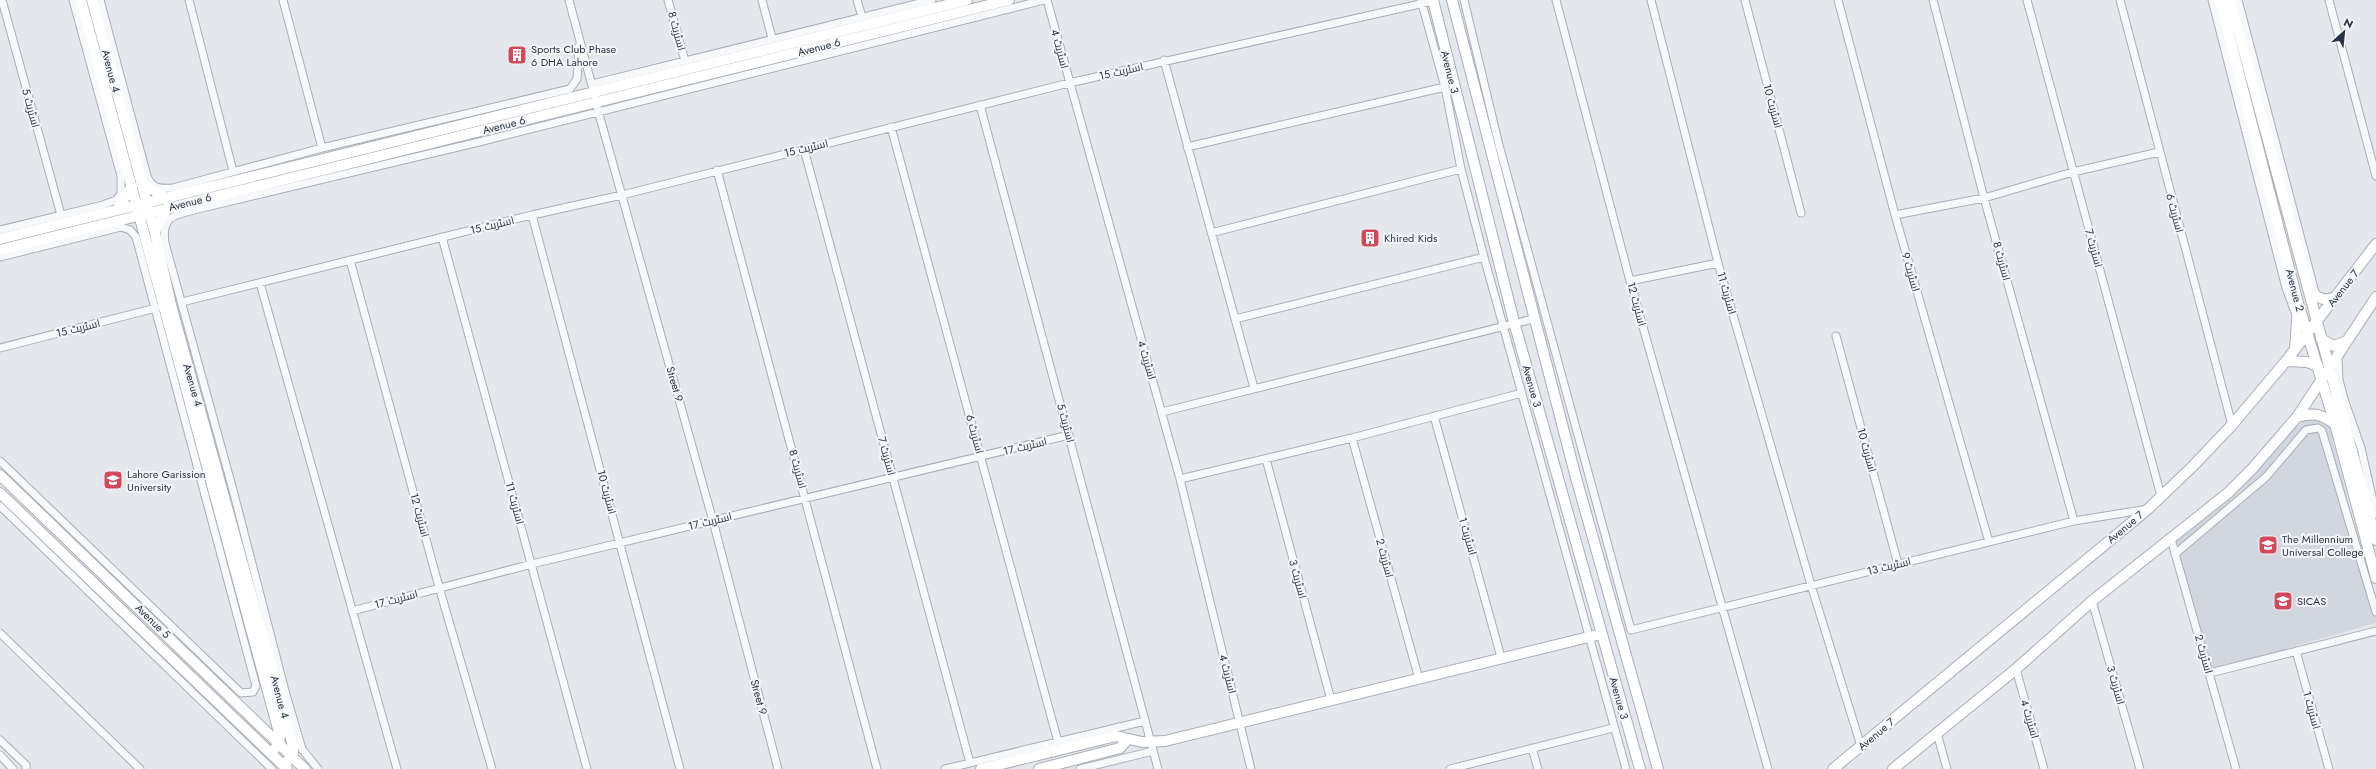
<svg xmlns="http://www.w3.org/2000/svg" width="2376" height="769" font-family="Jost,Cairo,sans-serif">
<style>
.built{fill:#d2d6de}
.lines{fill:none;stroke-linecap:round;stroke-linejoin:round}
.street-casing{stroke:#a9aeb7;stroke-width:9}
.secondary-casing{stroke:#a9aeb7;stroke-width:12}
.street{stroke:#f7f8fa;stroke-width:7}
.secondary{stroke:#fff;stroke-width:10}
.labels{text-anchor:middle;dominant-baseline:central;stroke-width:4;stroke-linejoin:round;paint-order:stroke}
.street-label{font-size:11px;fill:#2b3445;stroke:#f4f6f9}
.poi-label{font-size:11px;fill:#2b3445;stroke:#f4f6f9;text-anchor:start}
</style>
<rect width="100%" height="100%" fill="#e4e7ec"/>
<!-- built -->
<path class="built" d="M2308 416 2325 419 2330 429 2376 612V623L2212 670 2175 540 2193 528Z"/>
<g class="lines">
<defs>
<path id="street" d="M2 0 61 215
M100 0 147 176C152 189 161 189 173 188L322 148 570 89 577 79 579 46
M189 0 233 171
M283 0 322 148
M569 0 595 97
M668 0 685 61
M762 0 772 38
M857 0 862 17
M1047 0 1180 479 1251 769
M1421 0 1445 87 1461 169 1484 257 1626 769
M1464 0 1499 145 1631 630 2074 521 2148 509
M1556 0 1630 281 1768 769
M1651 0 1718 263 1811 585 1861 746
M1745 0 1801 213
M1838 0 1895 215 1989 542
M1933 0 1984 198 2074 521
M2027 0 2161 496
M2120 0 2232 425
M2212 0 2286 288 2296 315
M2238 0 2316 296
M2329 0 2376 176
M1164 60 1254 388
M592 84 932 0
M980 105 1158 769
M597 107 713 521 778 769
M891 127 1058 742
M1187 147 1445 87
M804 149 970 763
M717 170 877 769
M532 215 680 769
M1895 215 1984 198 2073 172 2159 152
M0 230 103 205 116 200 121 194V176L73 0
M1211 233 1461 169
M442 237 587 769
M0 257 121 227 130 230 136 237 256 686 253 692 241 693 0 461
M350 260 439 587 492 769
M1630 281 1718 263
M260 283 397 769
M182 302 532 215 622 195 1069 83 1433 1
M1235 319 1484 257
M1836 336 1898 564
M0 348 156 308
M2338 355 2339 380 2344 399
M2338 400 2344 399 2361 448 2376 514
M1162 412 1533 319
M1434 416 1501 657
M1352 438 1419 679
M1266 459 1331 700
M1180 479 1352 438 1522 393
M0 506 272 769
M2171 539 2236 769
M2175 554 2266 477 2306 430 2318 428 2322 431 2376 612
M2092 601 2140 769
M352 611 532 564 1069 435
M0 633 140 769
M2296 651 2329 769
M2016 669 2044 769
M2210 673 2376 631
M1937 733 1947 769
M0 740 26 765V769
M1532 748 1538 769
M0 755 13 769
M318 769 302 749 285 691 233 490 165 243C161 215 175 215 198 209L479 142 1044 0
M945 769 1145 721
M1080 769 1153 751
M1450 769 1613 728"/>
<path id="secondary" d="M81 0 280 736 279 744 271 753
M92 0 155 233 171 305 293 746V753L284 766
M1433 0 1514 322 1640 769
M1452 0 1575 474 1658 769
M2220 0 2298 303 2335 424 2376 578
M2230 0 2376 540
M142 184 167 198
M117 210 132 186
M155 233 158 224 168 207
M0 239 967 0
M0 250 1009 0
M2308 289C2317 298 2325 303 2337 296
M2321 339 2334 346 2347 341
M2295 349 2298 307
M2286 361 2307 362 2318 366
M2297 417C2314 412 2321 414 2335 424
M0 475 305 769
M0 493 287 769
M981 769 1116 736 1142 742 1165 741 1601 634
M1039 769 1120 748 1127 740
M1833 769 2148 509 2193 466 2232 425 2286 361 2376 244
M1893 769 2016 669 2092 601 2228 493 2252 469 2297 417 2376 297"/>
</defs>
<!-- street casing -->
<use href="#street" class="street-casing"/>
<!-- secondary casing -->
<use href="#secondary" class="secondary-casing"/>
<!-- street -->
<use href="#street" class="street"/>
<!-- secondary -->
<use href="#secondary" class="secondary"/>
</g>
<!-- icons -->
<defs>
<symbol id="building-square" viewBox="-11 -11 22 22"><rect x="-9" y="-9" width="18" height="18" rx="4" fill="#d1495b" stroke="#f4f6f9"/><path d="M-4-6H4V6H1V3H-1V6H-4ZM-2.5-4.3h1.7v1.8h-1.7ZM.8-4.3h1.7v1.8H.8ZM-2.5-1h1.7V.8h-1.7ZM.8-1h1.7V.8H.8Z" fill="#fff"/></symbol>
<symbol id="university-square" viewBox="-11 -11 22 22"><rect x="-9" y="-9" width="18" height="18" rx="4" fill="#d1495b" stroke="#f4f6f9"/><path d="M0-5L7-2L0 1L-7-2ZM-4 1L0 2.5L4 1V4Q0 6-4 4Z" fill="#fff"/></symbol>
</defs>
<g fill-rule="evenodd">
<use href="#building-square" x="506" y="44" width="22" height="22"/>
<use href="#building-square" x="1359" y="227" width="22" height="22"/>
<use href="#university-square" x="102" y="469" width="22" height="22"/>
<use href="#university-square" x="2257" y="534" width="22" height="22"/>
<use href="#university-square" x="2272" y="590" width="22" height="22"/>
</g>
<g class="labels">
<!-- street labels -->
<g class="street-label">
<text transform="translate(677 31) rotate(75)">اسٹریٹ 8</text>
<text transform="translate(819 47) rotate(-14)">Avenue 6</text>
<text transform="translate(1060 49) rotate(75)">اسٹریٹ 4</text>
<text transform="translate(111 71) rotate(75)">Avenue 4</text>
<text transform="translate(1121 71) rotate(-13)">اسٹریٹ 15</text>
<text transform="translate(1450 72) rotate(76)">Avenue 3</text>
<text transform="translate(1773 106) rotate(75)">اسٹریٹ 10</text>
<text transform="translate(31 108) rotate(75)">اسٹریٹ 5</text>
<text transform="translate(504 125) rotate(-14)">Avenue 6</text>
<text transform="translate(806 148) rotate(-14)">اسٹریٹ 15</text>
<text transform="translate(190 202) rotate(-14)">Avenue 6</text>
<text transform="translate(2175 213) rotate(75)">اسٹریٹ 6</text>
<text transform="translate(492 225) rotate(-14)">اسٹریٹ 15</text>
<text transform="translate(2094 248) rotate(75)">اسٹریٹ 7</text>
<text transform="translate(2002 261) rotate(75)">اسٹریٹ 8</text>
<text transform="translate(1911 272) rotate(74)">اسٹریٹ 9</text>
<text transform="translate(2343 288) rotate(-52)">Avenue 7</text>
<text transform="translate(2295 290) rotate(75)">Avenue 2</text>
<text transform="translate(1727 293) rotate(74)">اسٹریٹ 11</text>
<text transform="translate(1637 304) rotate(75)">اسٹریٹ 12</text>
<text transform="translate(78 328) rotate(-14)">اسٹریٹ 15</text>
<text transform="translate(1147 360) rotate(74)">اسٹریٹ 4</text>
<text transform="translate(675 384) rotate(74)">Street 9</text>
<text transform="translate(193 385) rotate(74)">Avenue 4</text>
<text transform="translate(1532 386) rotate(74)">Avenue 3</text>
<text transform="translate(1066 423) rotate(75)">اسٹریٹ 5</text>
<text transform="translate(975 434) rotate(75)">اسٹریٹ 6</text>
<text transform="translate(1025 446) rotate(-14)">اسٹریٹ 17</text>
<text transform="translate(1867 450) rotate(75)">اسٹریٹ 10</text>
<text transform="translate(887 456) rotate(75)">اسٹریٹ 7</text>
<text transform="translate(798 469) rotate(75)">اسٹریٹ 8</text>
<text transform="translate(607 492) rotate(75)">اسٹریٹ 10</text>
<text transform="translate(515 503) rotate(75)">اسٹریٹ 11</text>
<text transform="translate(420 515) rotate(75)">اسٹریٹ 12</text>
<text transform="translate(710 521) rotate(-14)">اسٹریٹ 17</text>
<text transform="translate(2125 527) rotate(-40)">Avenue 7</text>
<text transform="translate(1468 536) rotate(74)">اسٹریٹ 1</text>
<text transform="translate(1385 558) rotate(75)">اسٹریٹ 2</text>
<text transform="translate(1889 566) rotate(-14)">اسٹریٹ 13</text>
<text transform="translate(1298 579) rotate(75)">اسٹریٹ 3</text>
<text transform="translate(396 599) rotate(-15)">اسٹریٹ 17</text>
<text transform="translate(153 621) rotate(44)">Avenue 5</text>
<text transform="translate(2204 654) rotate(74)">اسٹریٹ 2</text>
<text transform="translate(1228 674) rotate(76)">اسٹریٹ 4</text>
<text transform="translate(2116 685) rotate(74)">اسٹریٹ 3</text>
<text transform="translate(280 697) rotate(75)">Avenue 4</text>
<text transform="translate(759 697) rotate(75)">Street 9</text>
<text transform="translate(1619 698) rotate(74)">Avenue 3</text>
<text transform="translate(2312 710) rotate(75)">اسٹریٹ 1</text>
<text transform="translate(2030 719) rotate(74)">اسٹریٹ 4</text>
<text transform="translate(1876 734) rotate(-40)">Avenue 7</text>
</g>
<!-- poi labels -->
<g class="poi-label">
<text x="531" y="49">Sports Club Phase<tspan x="531" dy="13">6 DHA Lahore</tspan></text>
<text x="1384" y="238">Khired Kids</text>
<text x="127" y="474">Lahore Garission<tspan x="127" dy="13">University</tspan></text>
<text x="2282" y="539">The Millennium<tspan x="2282" dy="13">Universal College</tspan></text>
<text x="2297" y="601">SICAS</text>
</g>
</g>
<!-- north arrow -->
<g transform="translate(2344 32) rotate(27)" stroke="#f4f6f9" stroke-width="3" paint-order="stroke">
<path d="M0-3L7 15L0 10L-7 15Z" fill="#2b3445"/>
<text y="-6" font-size="11" font-weight="bold" text-anchor="middle" fill="#2b3445">N</text>
</g>
</svg>
